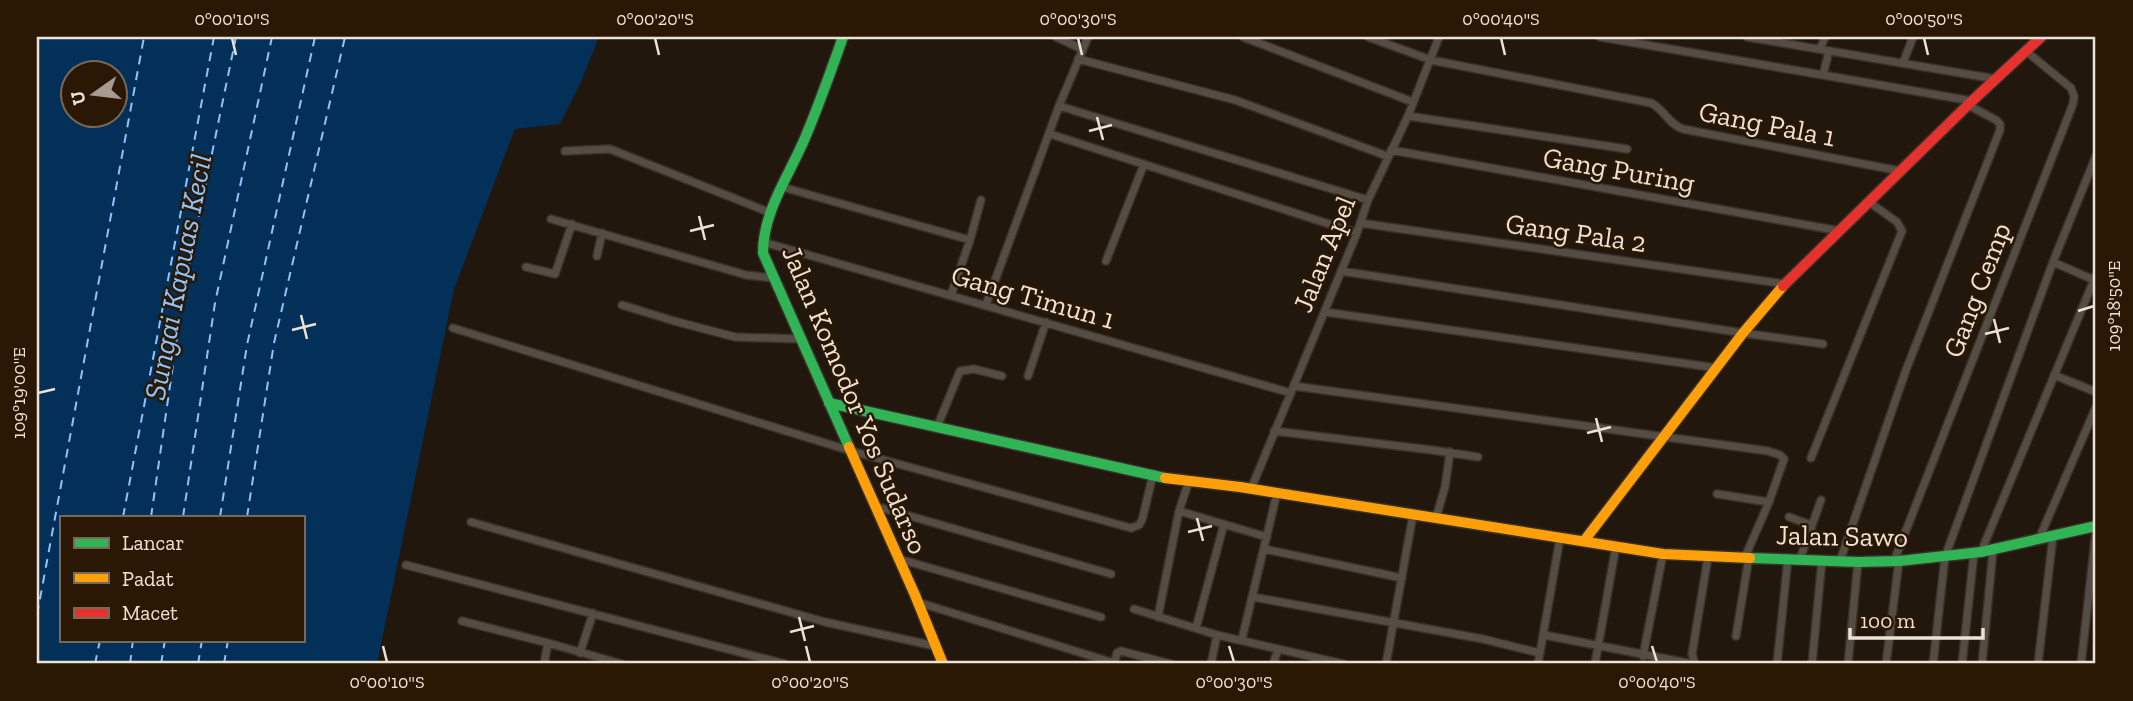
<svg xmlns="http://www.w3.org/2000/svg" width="2133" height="701" font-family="'Zilla Slab',serif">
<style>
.water{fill:#033058;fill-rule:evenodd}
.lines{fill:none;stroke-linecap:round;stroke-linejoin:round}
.ferry{stroke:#8ec3fc;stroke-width:2;stroke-dasharray:9 7;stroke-linecap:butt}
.street-casing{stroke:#39302a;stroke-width:10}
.fast-casing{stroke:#39302a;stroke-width:13}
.slow-casing{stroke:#39302a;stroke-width:13}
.jam-casing{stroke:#39302a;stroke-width:13}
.street{stroke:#554d44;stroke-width:7}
.fast{stroke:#30b455;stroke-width:10}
.slow{stroke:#ff9f0a;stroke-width:10}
.jam{stroke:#e5322d;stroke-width:10}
.ticks{fill:none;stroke:#eee1d5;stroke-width:2.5}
.labels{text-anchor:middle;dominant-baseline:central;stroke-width:5;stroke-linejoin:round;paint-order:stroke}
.street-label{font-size:28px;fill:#eee1d5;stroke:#2a1804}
.water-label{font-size:30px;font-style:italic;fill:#8ec3fc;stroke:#2a1804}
.neatline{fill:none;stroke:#eee1d5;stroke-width:2.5}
.ticks-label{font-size:18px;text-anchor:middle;fill:#eee1d5}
</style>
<rect width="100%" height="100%" fill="#22170c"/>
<!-- water -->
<path class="water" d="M37 37H599L581 82 560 124 515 129 454 289 377 664H37ZM74 74H116V116H74ZM61 517H303V640H61Z"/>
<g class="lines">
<!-- ferry -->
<path class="ferry" d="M123 517 214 37
M151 517 184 289 236 37
M183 517 215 303 272 37
M220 517 247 345 315 37
M247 517 274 343 345 37
M37 615 144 37
M95 664 100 640
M130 664 133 640
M161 664 165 640
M198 664 202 640
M224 664 228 640"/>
<defs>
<path id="street" d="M1056 37 1082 49
M1243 37 1413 102
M1368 37 1431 60 1651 103C1665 110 1668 124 1683 129L1900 171
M1600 37 1823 75
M1747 37 1996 79
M1820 49 1825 37
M1829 51 1823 75 1972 101
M1078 59 1235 100 1387 156
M1903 63 1913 37
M1059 106 1368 200
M1408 116 1627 149
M1050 134 1357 233
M1391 150 1840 231
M565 151 610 149 771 213
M782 187 970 240
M551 219 746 275 774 278
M1360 223 1785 284
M763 242 1291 393
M597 256 602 233
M1106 261 1144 164
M2053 262 2094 280
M526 267 555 274 572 224
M1341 271 1743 333 1823 344
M951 295 970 240 981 200
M622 305 674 321 735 337 800 339
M986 305 1059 106 1088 37
M1325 312 1717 368
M453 328 851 451 1131 528 1139 525 1142 520 1153 475
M2054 375 2096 392
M1028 376 1046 322
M1294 386 1768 451 1780 455 1784 459 1769 502 1745 557
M937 427 960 371 974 369 1002 376
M1274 431 1432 450 1478 457
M1811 458 1902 231 1897 222 1869 202
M1251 489 1357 233 1368 200 1408 116 1439 37
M1717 494 1769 502
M875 506 1111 574
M1179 511 1267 537
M1789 517 1811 525
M1436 518 1445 487 1450 452
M471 522 825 622 935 646
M2039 539 2096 407
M1264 549 1402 578
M1981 552 2096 275
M899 559 1101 617
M1800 559 1821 500
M1840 561 1906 370 2000 130V124L1996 120 1968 105
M1894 561 2073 104 2074 96 2071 88 2026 51
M406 565 785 664
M1253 597 1483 639 1540 653
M917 602 1114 663
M1134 609 1217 635 1344 664
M1158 617 1179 511 1189 481
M462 621 548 643 622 664
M1196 628 1224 524
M1544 635 1693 664
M1736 636 1749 557
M1242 639 1277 493
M580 653 593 613
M1643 656 1663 554
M544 664 548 643
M1114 664 1117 653 1121 651 1171 664
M1211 664 1217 635
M1273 664 1278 650
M1386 664 1413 515
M1538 664 1560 538
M1595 664 1616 546
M1695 664 1692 654 1708 557
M1777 664 1788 558
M1812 664 1822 560
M1848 664 1858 562
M1886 664 1899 561
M1933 664 1945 557 2053 262 2096 156
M1962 664 1974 553
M1982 664 1993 550
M2038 664 2053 536
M2081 664 2096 531"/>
<path id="fast" d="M843 37C831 71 819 105 805 138 789 176 763 211 763 253L849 447
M829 403 1165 478
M1750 558 1858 562 1899 561 1981 552 2096 526"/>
<path id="slow" d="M849 447 915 595 943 664
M1165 478 1240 487 1663 554 1750 558
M1584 541 1743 333 1783 286"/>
<path id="jam" d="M1783 286 1972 101 2041 37"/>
</defs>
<!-- street casing -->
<use href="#street" class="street-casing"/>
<!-- fast casing -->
<use href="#fast" class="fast-casing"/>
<!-- slow casing -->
<use href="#slow" class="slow-casing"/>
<!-- jam casing -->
<use href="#jam" class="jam-casing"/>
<!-- street -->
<use href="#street" class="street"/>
<!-- fast -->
<use href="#fast" class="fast"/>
<!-- slow -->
<use href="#slow" class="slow"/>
<!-- jam -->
<use href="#jam" class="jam"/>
</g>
<!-- ticks -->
<path class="ticks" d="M232 38 236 55M655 38 659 55M1078 38 1082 55M1501 38 1505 55M1924 38 1928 55M1097 117 1103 140M1089 131 1112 125M699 216 705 240M690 231 714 225M2078 311 2094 306M301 315 307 339M1994 319 2000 343M292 330 316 324M1985 334 2009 328M38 393 55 389M1596 418 1602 442M1587 433 1611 427M1197 518 1203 541M1188 532 1212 526M799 617 805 641M790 632 814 626M383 646 387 662M806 646 810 662M1229 646 1234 662M1652 646 1657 662"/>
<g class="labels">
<!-- street labels -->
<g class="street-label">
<text transform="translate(1767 124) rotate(11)">Gang Pala 1</text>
<text transform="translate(1619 170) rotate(10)">Gang Puring</text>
<text transform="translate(1576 233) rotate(8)">Gang Pala 2</text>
<text transform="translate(1324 254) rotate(-68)">Jalan Apel</text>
<text transform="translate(1977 290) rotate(-69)">Gang Cemp</text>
<text transform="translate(1033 297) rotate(16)">Gang Timun 1</text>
<text transform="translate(855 400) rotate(67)">Jalan Komodor Yos Sudarso</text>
<text transform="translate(1842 536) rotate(1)">Jalan Sawo</text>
</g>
<!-- water labels -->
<g class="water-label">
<text transform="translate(178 277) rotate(-79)">Sungai Kapuas Kecil</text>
</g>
</g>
<!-- border -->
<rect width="2133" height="701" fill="none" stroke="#2a1804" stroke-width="77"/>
<!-- legend -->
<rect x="60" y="516" width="245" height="126" fill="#2a1804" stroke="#786858" stroke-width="2"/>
<rect x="74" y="538" width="35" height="10" fill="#30b455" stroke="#786858" stroke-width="2"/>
<text x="122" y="550" font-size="21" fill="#eee1d5">Lancar</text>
<rect x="74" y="573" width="35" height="10" fill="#ff9f0a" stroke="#786858" stroke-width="2"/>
<text x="122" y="586" font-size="21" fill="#eee1d5">Padat</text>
<rect x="74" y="608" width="35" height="10" fill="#e5322d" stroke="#786858" stroke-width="2"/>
<text x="122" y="620" font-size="21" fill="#eee1d5">Macet</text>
<!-- north arrow -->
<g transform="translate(94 94) rotate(256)"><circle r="33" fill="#2a1804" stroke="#786858" stroke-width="2"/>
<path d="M0-5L12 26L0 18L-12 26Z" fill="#a79a8f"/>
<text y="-10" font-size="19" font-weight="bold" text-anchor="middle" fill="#eee1d5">U</text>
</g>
<!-- scale -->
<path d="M1850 628v10h133v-10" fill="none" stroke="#eee1d5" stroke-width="3.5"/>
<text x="1860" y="628" font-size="21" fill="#eee1d5" stroke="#2a1804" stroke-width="5" paint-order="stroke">100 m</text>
<rect x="38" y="38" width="2056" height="624" class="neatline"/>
<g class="ticks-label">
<text x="232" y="25">0°00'10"S</text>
<text x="655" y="25">0°00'20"S</text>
<text x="1078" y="25">0°00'30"S</text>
<text x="1501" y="25">0°00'40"S</text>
<text x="1924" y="25">0°00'50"S</text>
<text transform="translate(2114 306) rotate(-90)" y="6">109°18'50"E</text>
<text transform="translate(19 393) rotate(-90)" y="6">109°19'00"E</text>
<text x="387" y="688">0°00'10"S</text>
<text x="810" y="688">0°00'20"S</text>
<text x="1234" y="688">0°00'30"S</text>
<text x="1657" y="688">0°00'40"S</text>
</g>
</svg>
